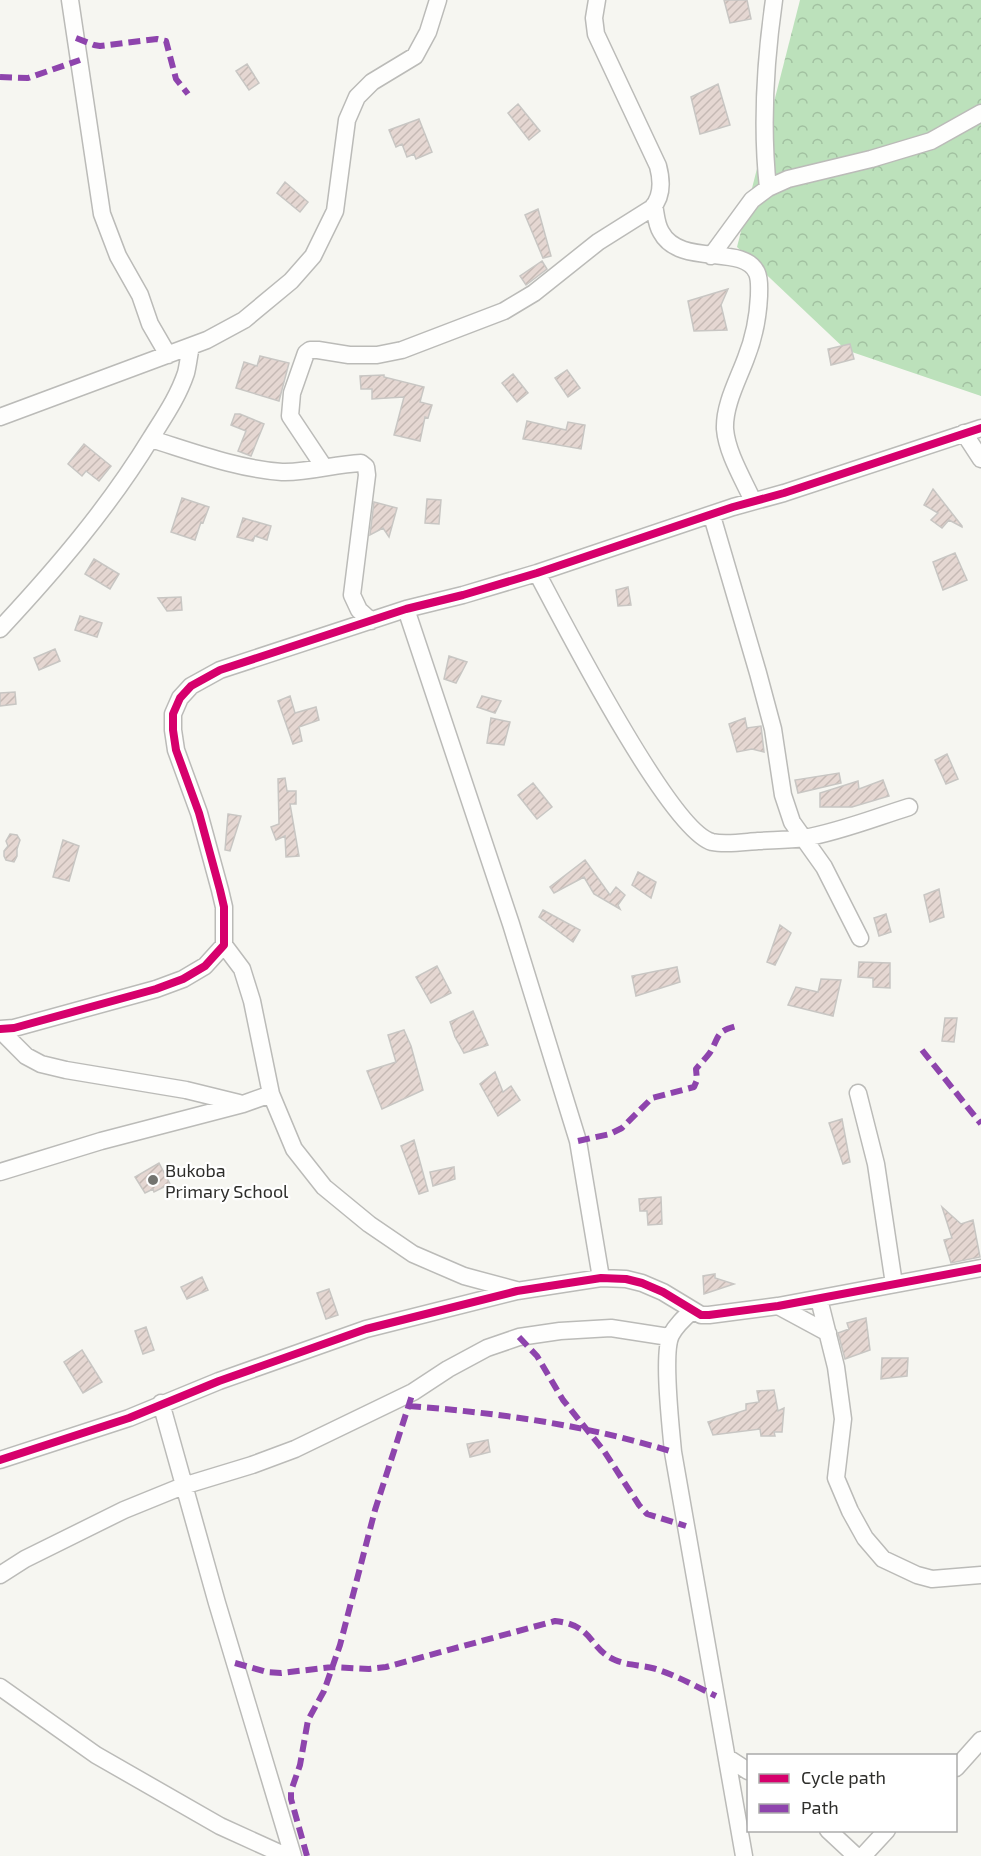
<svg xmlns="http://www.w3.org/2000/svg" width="981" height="1856" font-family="'Exo 2',sans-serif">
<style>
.forest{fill:url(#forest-crowns)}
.building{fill:url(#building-hatch);stroke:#c8c6c3;stroke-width:1.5}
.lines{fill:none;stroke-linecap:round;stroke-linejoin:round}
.minor-casing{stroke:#bbbbb8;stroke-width:19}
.minor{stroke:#fefefd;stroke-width:16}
.quiet{stroke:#8e44ad;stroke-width:6;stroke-dasharray:12 6;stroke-linecap:butt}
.cycleway-casing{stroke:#fff;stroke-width:11}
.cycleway{stroke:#d6006c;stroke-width:8}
.poi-dot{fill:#747470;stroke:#fff;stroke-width:2}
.labels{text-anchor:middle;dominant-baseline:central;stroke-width:4.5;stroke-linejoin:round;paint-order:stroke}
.poi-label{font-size:18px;fill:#2e2e2b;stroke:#fff;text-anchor:start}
</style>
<defs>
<pattern id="forest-crowns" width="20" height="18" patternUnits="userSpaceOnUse" patternTransform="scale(1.5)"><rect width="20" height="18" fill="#bce1bb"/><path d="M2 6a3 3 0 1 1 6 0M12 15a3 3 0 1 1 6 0" fill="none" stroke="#a2c1a1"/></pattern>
<pattern id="building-hatch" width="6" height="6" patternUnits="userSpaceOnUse" patternTransform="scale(1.5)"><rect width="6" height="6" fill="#e5d7d2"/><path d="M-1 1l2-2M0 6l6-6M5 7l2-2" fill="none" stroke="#c5b9b4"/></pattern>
</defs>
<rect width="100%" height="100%" fill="#f6f6f1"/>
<!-- forest -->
<path class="forest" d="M800 0H981V396L846 350 737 247Z"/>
<!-- building -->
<path class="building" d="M724 0H747L751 19 730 23Z
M247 64 259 83 249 90 236 71Z
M718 84 730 125 700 134 691 97Z
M518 104 540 131 529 140 508 113Z
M419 119 432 152 416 159 414 154 407 157 402 144 396 147 389 130Z
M285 182 308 202 300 212 277 193Z
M538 209 551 256 543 258 525 215Z
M542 261 547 269 526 285 520 276Z
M728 289 721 305 727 330 694 331 688 301Z
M850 344 854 359 831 365 828 349Z
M260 356 289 363 279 401 236 388 244 362 257 366Z
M567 370 580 388 568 397 555 378Z
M513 374 528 393 517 402 502 383Z
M384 375V377L424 387 420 402 432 405 428 418 425 417 420 441 394 435 404 397 372 399V389H361L360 376Z
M235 414H240L264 424 251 456 238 451 246 431 231 425Z
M527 421 566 430 568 422 585 425 581 449 523 439Z
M84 444 111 466 99 481 86 471 82 476 68 464Z
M933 489 962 526V527L949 520 942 528 931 520 938 513 924 505Z
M182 498 209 507 203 523 201 522 195 540 171 532Z
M427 499 441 500 439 524 425 523Z
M374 502 397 508 389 537 383 528 370 535Z
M243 518 271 526 267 540 255 536 253 541 237 537Z
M955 553 967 580 943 590 933 562Z
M94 559 119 574 110 589 85 574Z
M628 587 631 605 618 606 616 590Z
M181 597 182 610 167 611 158 598Z
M80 616 102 623 97 637 75 630Z
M55 649 60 661 39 670 34 658Z
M449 656 467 662 456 683 444 679Z
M15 692 16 704 0 706V693Z
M290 696 295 713 316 707 319 720 299 727 302 741 293 744 278 701Z
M482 696 501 701 495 713 477 707Z
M491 718 510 722 504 745 487 743Z
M745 718 747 728 761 726 764 752 752 749 737 752 729 724Z
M947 754 958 779 946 784 935 760Z
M839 773 841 783 798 793 795 780Z
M285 778 287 791H296V804H290L299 856 286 857 285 836 276 840 271 827 279 824 278 779Z
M883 780 889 796 852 807H820V793L858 781 859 789Z
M533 783 552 807 537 819 518 795Z
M228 814 241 816 230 851 225 850Z
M10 834 17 835 20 840 17 849V856L14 862 6 860 4 856V851L8 846 6 841Z
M63 840 79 846 69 881 53 877Z
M585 860 610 895 616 887 625 895 618 905 620 909 594 894 584 877 554 893 550 887Z
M638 872 656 882 651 898 632 885Z
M939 889 944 917 930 922 924 895Z
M543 910 580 930 573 942 539 917Z
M886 914 891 932 879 936 874 918Z
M780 925 791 933 775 965 767 962Z
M859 962 890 963V988L873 987V978L858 977Z
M437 966 451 993 431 1003 416 977Z
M677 967 680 982 636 996 632 976Z
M821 979 841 980 833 1016 788 1005 796 987 818 992Z
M473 1011 488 1045 464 1053 455 1037 450 1022Z
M945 1018H957L954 1042 942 1041Z
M404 1030 411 1046 423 1090 382 1109 367 1071 396 1062 388 1035Z
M495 1072 503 1092 511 1086 520 1100 498 1116 480 1084Z
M842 1119 850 1162 843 1164 829 1123Z
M414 1140 428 1191 419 1194 401 1146Z
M159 1163 170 1184 154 1192 153 1189 145 1193 135 1177Z
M454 1167 455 1179 433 1186 430 1172Z
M661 1197 662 1224 648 1225 647 1211H640L639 1199Z
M942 1207 961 1224 973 1220 980 1257 951 1263 944 1240 952 1238Z
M715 1274V1278L734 1284 704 1294 703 1276Z
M202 1277 208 1290 187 1299 181 1287Z
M329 1289 338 1315 326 1319 317 1293Z
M866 1318 870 1350 845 1359 838 1333 849 1329 847 1323Z
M146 1327 154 1350 143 1354 135 1331Z
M82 1350 102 1382 83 1393 64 1362Z
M882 1358H908L907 1376 881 1379Z
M774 1390 778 1411 784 1408 782 1432H774L775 1436H761L760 1429 713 1435 708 1422 746 1410V1404L759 1402 757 1391Z
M488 1440 490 1452 470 1457 467 1444Z"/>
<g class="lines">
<defs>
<path id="minor" d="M70 0 102 214 118 256 140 295 150 324 168 355
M768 188C761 124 765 63 774 0
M654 205C656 214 656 224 661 232 680 268 744 243 757 273 760 280 759 288 759 296 758 317 754 338 746 358 738 380 724 405 725 429 727 453 743 479 753 501
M711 256 752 200 768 188 788 179 871 159 931 141 981 113
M0 417 207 340 244 320 291 281 313 256 335 211 347 120 357 97 372 82 415 56 428 32 438 0
M964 433 981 459
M151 439C193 452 238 469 282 472 308 473 335 464 361 463L366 467 367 475 352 595 359 610 371 621
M324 467 290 416 292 393 306 353 310 350H318L349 355H377L402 350 504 311 534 293 598 242 652 208C663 196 662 181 658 166L596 34 594 18 597 0
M712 516 758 673 773 729 783 795 792 822 824 867 860 938
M537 573C562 620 670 831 712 842 726 845 744 842 758 841 773 840 789 840 804 838 839 832 874 818 909 807
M406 609 511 924 578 1141 601 1278
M0 629C55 570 109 507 151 438 164 417 178 397 186 373 188 365 189 355 191 346
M224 945 242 969 252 1001 271 1094 294 1149 324 1187 369 1224 413 1254 464 1276 516 1290
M0 1029 14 1028 156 989 183 979 205 966 224 945V907L220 890 199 813 176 750 173 730V714L180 698 191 686 220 670 406 609 463 595 537 573 733 507 784 493 981 428
M0 1030 26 1056 41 1064 66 1070 186 1090 239 1103
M858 1093 876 1164 894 1284
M0 1172 101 1141 243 1104 271 1094
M819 1299 836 1367 843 1419 836 1478 850 1511 865 1538 883 1559 917 1575 932 1579 981 1575
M778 1306 828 1333
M692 1311C684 1318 676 1325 671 1335 662 1353 671 1429 673 1452L744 1856
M161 1403 217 1603 293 1856
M0 1460 129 1418 219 1381 366 1329 517 1291 601 1278 626 1279 642 1283 663 1292 701 1315H709L778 1306 981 1268
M0 1575 25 1559 124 1510 183 1486 252 1465 295 1449 413 1392 448 1369 487 1348 519 1337 560 1331 611 1328 669 1337
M0 1687 96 1755 220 1826 286 1856
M728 1758 748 1771
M956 1768 981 1740
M828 1830 856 1856
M863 1856 887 1830"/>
</defs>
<!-- minor casing -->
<use href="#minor" class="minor-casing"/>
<!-- minor -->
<use href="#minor" class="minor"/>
<!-- quiet -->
<path class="quiet" d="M76 38 94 45 100 46 157 39 166 41 176 79 188 94
M0 77 28 78 80 60
M922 1050 981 1124
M578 1141 610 1134 622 1128 652 1098 694 1087 697 1080 696 1069C701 1062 709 1056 712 1049 720 1033 718 1031 737 1026
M519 1337 537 1356 563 1400 604 1451 639 1505 647 1514 686 1526
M409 1406C499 1413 587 1425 673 1452
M235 1663 267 1672 281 1673 333 1667 369 1669 386 1667 555 1621C594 1625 589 1649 615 1660 626 1665 640 1665 652 1668 674 1674 695 1686 716 1696
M307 1856 291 1799V1791L300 1765 308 1720 324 1691 340 1645 375 1510 413 1392"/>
<defs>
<path id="cycleway" d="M0 1029 14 1028 156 989 183 979 205 966 224 945V907L220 890 199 813 176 750 173 730V714L180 698 191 686 220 670 406 609 463 595 537 573 733 507 784 493 981 428
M0 1460 129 1418 219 1381 366 1329 517 1291 601 1278 626 1279 642 1283 663 1292 701 1315H709L778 1306 981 1268"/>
</defs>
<!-- cycleway casing -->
<use href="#cycleway" class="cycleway-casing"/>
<!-- cycleway -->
<use href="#cycleway" class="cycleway"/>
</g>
<!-- markers -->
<circle class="poi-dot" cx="153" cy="1180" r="6"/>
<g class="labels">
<!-- poi labels -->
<g class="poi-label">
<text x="165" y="1170">Bukoba<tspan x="165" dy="21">Primary School</tspan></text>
</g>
</g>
<!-- legend -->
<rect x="747" y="1754" width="210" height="78" fill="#ffffff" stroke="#ababaa" stroke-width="1.5"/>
<rect x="759" y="1774" width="30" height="9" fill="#d6006c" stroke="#ababaa" stroke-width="1.5"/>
<text x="801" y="1784" font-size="18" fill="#2e2e2b">Cycle path</text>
<rect x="759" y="1804" width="30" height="9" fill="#8e44ad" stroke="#ababaa" stroke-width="1.5"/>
<text x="801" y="1814" font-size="18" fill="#2e2e2b">Path</text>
</svg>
